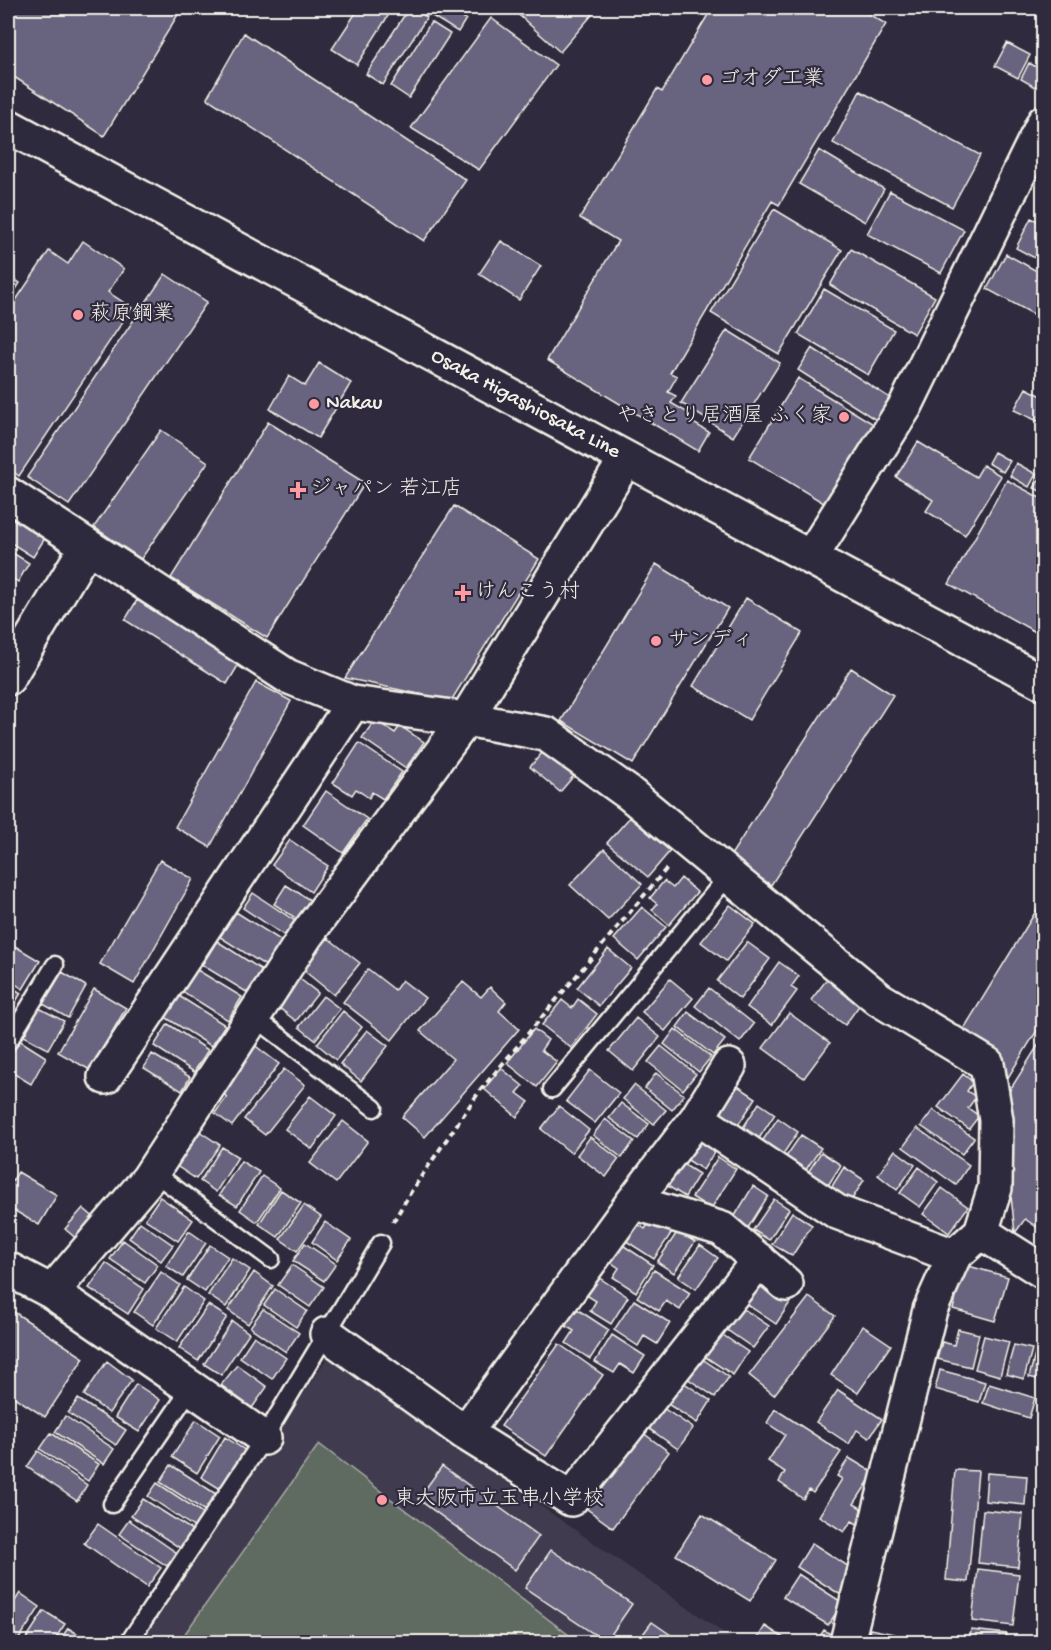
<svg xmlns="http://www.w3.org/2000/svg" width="1051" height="1650" font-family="'Gochi Hand','Klee One',sans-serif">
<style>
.built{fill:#403b50}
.green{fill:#5e6a60;stroke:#a9aea4;stroke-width:1.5}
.building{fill:#68647e;stroke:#f4f1e8;stroke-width:1.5}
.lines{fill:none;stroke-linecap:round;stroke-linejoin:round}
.lane-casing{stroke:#f4f1e8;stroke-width:21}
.street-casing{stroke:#f4f1e8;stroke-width:38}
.primary-casing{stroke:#f4f1e8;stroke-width:38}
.path{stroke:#f4f1e8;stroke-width:4;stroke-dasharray:6 4.5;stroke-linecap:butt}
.lane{stroke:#2f2a3d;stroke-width:16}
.street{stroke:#2f2a3d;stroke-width:33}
.primary{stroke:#2f2a3d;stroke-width:33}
.poi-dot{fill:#ff9aa2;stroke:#2f2a3d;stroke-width:2}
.labels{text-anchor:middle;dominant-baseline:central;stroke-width:4.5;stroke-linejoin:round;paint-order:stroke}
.poi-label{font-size:21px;fill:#f4f1e8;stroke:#2f2a3d;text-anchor:start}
.street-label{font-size:21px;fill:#f4f1e8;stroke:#2f2a3d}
</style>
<rect width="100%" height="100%" fill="#2f2a3d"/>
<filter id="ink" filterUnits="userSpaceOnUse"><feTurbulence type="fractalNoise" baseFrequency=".0167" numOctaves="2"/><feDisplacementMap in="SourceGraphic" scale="12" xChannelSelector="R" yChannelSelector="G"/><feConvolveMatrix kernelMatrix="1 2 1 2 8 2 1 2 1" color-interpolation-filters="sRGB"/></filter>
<g filter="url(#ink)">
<!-- built -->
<path class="built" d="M327 1358 737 1642H140Z"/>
<!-- green -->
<path class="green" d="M319 1444 578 1642H179Z"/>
<!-- building -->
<path class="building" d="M8 8H182L104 136 8 73Z
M359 8H393L357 65 332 49Z
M409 8H412L427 17 383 85 366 74Z
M419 8H447L466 19 458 32Z
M511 8H598L560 52Z
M712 8H858L886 24 779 205 772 201 670 373 677 376 668 392 676 396 671 403 690 414 688 420 709 432 698 451 547 360 618 241 580 218 657 89 662 92Z
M491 18 556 65 479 170 411 128Z
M431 22 450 34 409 98 391 86Z
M244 33 466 180 424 241 207 98Z
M1007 43 1030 55 1018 78 995 66Z
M1029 63 1044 71 1035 87 1021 79Z
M860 91 980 155 952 207 833 143Z
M819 150 884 189 865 222 799 184Z
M890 191 964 230 941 273 867 234Z
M774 209 842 250 779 354 711 313Z
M1031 218 1044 224V263L1016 248Z
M83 241 124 269 108 292 132 308 19 476 8 468V312L49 251 68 264Z
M501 241 541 266 519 300 479 274Z
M851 249 935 297 914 334 830 285Z
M1006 254 1044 275V295L1033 314 987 289Z
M165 274 207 302 69 505 27 477Z
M8 275 20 283 8 302Z
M824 289 894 330 868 375 798 334Z
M727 330 780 363 733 437 681 403Z
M812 348 890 398 876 420 798 370Z
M319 363 351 383 318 438 270 409 289 376 305 386Z
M798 378 875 425 827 505 749 458Z
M1026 388 1044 397V424L1014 410Z
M268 422 365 483 267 638 171 578Z
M161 430 208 462 141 559 94 527Z
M918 442 976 477 983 465 1001 476 965 535 926 511 933 500 896 477Z
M994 452 1010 461 1003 472 988 463Z
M1016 463 1036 474 1029 487 1010 476Z
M1044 472V493L1034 488Z
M1007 480 1044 500V637L949 584Z
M454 506 539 559 451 701 345 678Z
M8 511 47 535 33 557 8 541Z
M8 550 29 563 18 582 8 575Z
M656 564 728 608 633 764 561 721Z
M746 598 802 633 749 720 693 686Z
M137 600 239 664 227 684 125 620Z
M851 668 893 695 771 885 729 858Z
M256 682 291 701 210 847 175 827Z
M375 720 395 733 400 726 424 742 406 768 362 738Z
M359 743 402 772 383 799 372 792 369 798 356 789 352 795 333 783Z
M547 747 577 772 560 792 530 767Z
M326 791 367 819 343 853 303 825Z
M630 817 670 851 648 877 607 843Z
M290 840 328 866 311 892 272 865Z
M604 849 642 884 608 920 570 885Z
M160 860 193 879 134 984 100 964Z
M681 878 697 892 669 925 652 910 657 904 650 898 664 881 673 888Z
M286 885 310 900 297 919 274 904Z
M253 893 295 921 285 936 243 908Z
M1044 898V1019L1004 1084 960 1035Z
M730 905 755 924 726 961 701 942Z
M642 907 666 927 638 960 614 939Z
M236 912 282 941 266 966 220 937Z
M328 938 360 963 334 995 303 970Z
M217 941 262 970 248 993 202 965Z
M8 942 40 961 23 989 8 979Z
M747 942 770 959 740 999 717 981Z
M608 949 631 968 599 1006 577 988Z
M779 962 799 976 791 987 797 991 772 1025 747 1007Z
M194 968 242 997 228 1020 180 990Z
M368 969 395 990 402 980 425 998 392 1040 343 1002Z
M62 972 86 986 68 1018 43 1004Z
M296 976 318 993 296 1021 274 1004Z
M828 978 861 1003 845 1025 811 1000Z
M670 979 693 998 665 1031 642 1012Z
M463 982 481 997 490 987 506 1002 499 1011 519 1029 425 1137 402 1117 453 1059 420 1031Z
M8 985 21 993 8 1015Z
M709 988 754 1024 740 1042 695 1006Z
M94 989 126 1008 90 1070 58 1052Z
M179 996 225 1025 211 1046 165 1017Z
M323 996 340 1009 315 1040 299 1027Z
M578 999 597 1014 571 1048 542 1025 562 1000 572 1008Z
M39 1008 64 1021 48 1049 24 1036Z
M343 1011 362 1027 336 1060 317 1044Z
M688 1012 725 1040 713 1055 677 1027Z
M789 1013 830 1043 804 1078 763 1048Z
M636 1018 660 1037 633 1071 609 1051Z
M168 1024 208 1050 194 1072 154 1046Z
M534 1029 548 1040 541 1050 557 1062 537 1087 507 1063Z
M675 1029 711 1057 699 1072 664 1044Z
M367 1030 388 1046 361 1081 340 1064Z
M1044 1036V1232L1025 1219 1015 1233 1001 1104Z
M19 1040 46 1057 31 1084 8 1070V1060Z
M253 1044 279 1064 232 1126 215 1113 227 1097 218 1090Z
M661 1046 696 1074 683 1090 648 1062Z
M152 1054 190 1077 182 1091 144 1068Z
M501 1068 523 1086 517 1093 529 1102 517 1117 484 1089Z
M284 1069 305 1085 265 1135 244 1119Z
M590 1070 619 1093 595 1123 566 1101Z
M656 1073 684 1095 672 1110 645 1088Z
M963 1074 973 1082 967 1091 976 1097 968 1108 979 1116 969 1129 938 1107Z
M730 1081 756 1098 736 1128 719 1117 726 1105 718 1099Z
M634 1085 666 1110 654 1124 623 1099Z
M310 1096 336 1116 312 1149 285 1129Z
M621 1103 649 1124 638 1139 609 1118Z
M759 1103 775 1114 758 1140 742 1129Z
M559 1106 589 1130 571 1153 541 1129Z
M933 1110 974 1138 962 1154 921 1126Z
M778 1118 798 1132 781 1157 761 1143Z
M605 1119 634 1141 622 1158 593 1135Z
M343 1121 368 1141 336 1183 310 1163Z
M917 1128 969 1165 956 1185 903 1147Z
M199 1131 220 1145 196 1179 175 1165Z
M801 1135 821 1148 805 1171 785 1158Z
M693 1136 715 1151 703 1170 680 1155Z
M590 1137 619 1159 606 1177 577 1155Z
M222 1147 238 1157 216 1192 200 1181Z
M895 1150 915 1165 897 1190 878 1175Z
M821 1152 841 1165 827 1187 807 1174Z
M718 1157 736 1169 711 1209 692 1197Z
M675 1159 699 1174 685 1197 660 1181Z
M241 1161 259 1172 237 1206 219 1195Z
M844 1167 864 1180 849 1204 829 1191Z
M919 1167 938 1182 920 1207 900 1193Z
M18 1172 57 1195 39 1225 10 1208 8 1212V1177L13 1180Z
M262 1176 280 1188 257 1222 240 1210Z
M753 1186 768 1196 748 1228 733 1219Z
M942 1188 968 1207 949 1233 923 1214Z
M281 1190 301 1203 278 1237 259 1224Z
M160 1197 193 1220 178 1241 145 1219Z
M774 1199 789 1209 769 1240 753 1230Z
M304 1205 321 1217 297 1251 280 1239Z
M83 1208 97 1220 79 1241 65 1229Z
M792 1212 812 1225 792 1256 772 1244Z
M652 1219 672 1232 654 1259 623 1239 635 1222 645 1229Z
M140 1222 173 1245 161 1261 129 1238Z
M325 1222 351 1240 337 1260 312 1242Z
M189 1231 206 1243 183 1277 166 1266Z
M678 1231 695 1242 674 1273 657 1262Z
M123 1240 158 1265 145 1283 110 1259Z
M618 1242 653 1265 636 1292 613 1277 619 1268 606 1259Z
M305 1243 336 1264 324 1281 293 1261Z
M210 1245 228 1257 205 1292 187 1280Z
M700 1245 718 1258 696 1289 678 1277Z
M232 1258 250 1270 226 1307 208 1295Z
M106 1263 144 1289 128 1314 89 1288Z
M292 1265 324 1287 310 1307 278 1285Z
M965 1265 1008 1277 995 1321 953 1309Z
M654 1270 690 1293 680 1310 666 1301 659 1311 637 1297Z
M161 1272 180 1285 153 1325 134 1312Z
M254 1272 273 1286 248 1324 228 1310Z
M592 1273 628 1297 611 1324 590 1311 596 1301 580 1291Z
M754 1277 791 1301 776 1324 739 1299Z
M184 1287 204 1301 177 1342 156 1328Z
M275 1289 307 1311 296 1327 264 1305Z
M809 1297 835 1316 774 1395 749 1375Z
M634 1300 670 1323 657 1344 644 1336 638 1346 614 1330Z
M732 1301 769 1326 753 1348 717 1323Z
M208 1305 227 1317 198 1361 179 1348Z
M572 1306 609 1330 590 1359 566 1343 574 1331 561 1323Z
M8 1308 84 1358 45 1417 8 1393Z
M263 1309 299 1333 286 1352 250 1327Z
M232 1321 249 1333 221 1375 204 1364Z
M863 1326 891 1345 858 1393 831 1375Z
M714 1329 748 1352 733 1375 698 1352Z
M958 1329 979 1334 971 1367 937 1359 942 1342 954 1345Z
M612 1335 645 1356 634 1373 620 1364 614 1373 595 1362Z
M254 1336 286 1358 272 1379 240 1357Z
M984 1336 1009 1342 1000 1376 975 1369Z
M559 1344 603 1375 546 1456 501 1426Z
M1014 1345 1032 1349 1024 1379 1006 1374Z
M1036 1351 1044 1353V1381L1029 1377Z
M695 1354 729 1377 715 1397 681 1374Z
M107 1361 132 1380 109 1413 84 1395Z
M237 1365 267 1387 252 1408 221 1385Z
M940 1370 985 1382 979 1402 935 1389Z
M677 1378 711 1401 697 1423 663 1401Z
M136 1384 160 1400 139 1432 115 1417Z
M989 1384 1035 1398 1029 1418 983 1403Z
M838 1390 882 1419 869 1438 857 1430 849 1444 816 1422Z
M78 1399 126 1430 116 1445 68 1413Z
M657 1404 693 1428 678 1449 644 1425Z
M775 1409 841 1452 813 1493 809 1490 803 1499 779 1482 785 1472 768 1461 785 1435 767 1423Z
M65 1416 114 1449 104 1464 55 1432Z
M196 1420 220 1436 197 1473 172 1457Z
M639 1430 669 1452 613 1528 583 1506Z
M51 1433 99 1464 88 1481 40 1449Z
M225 1437 246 1451 222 1490 201 1477Z
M38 1451 87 1485 77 1501 27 1467Z
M849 1458 874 1473 854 1504 861 1508 859 1525 852 1521 844 1532 819 1516 842 1479 837 1476Z
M171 1465 216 1494 205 1511 160 1482Z
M442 1466 539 1536 515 1570 418 1499Z
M955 1470 978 1471 968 1582 946 1580Z
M987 1473 1027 1476 1025 1505 985 1501Z
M157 1483 204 1514 195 1528 148 1496Z
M143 1499 192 1530 180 1548 131 1516Z
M983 1510 1023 1514 1018 1567 978 1563Z
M702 1514 776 1560 750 1601 676 1555Z
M129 1520 177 1553 167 1566 119 1534Z
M98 1524 161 1568 147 1587 84 1543Z
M812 1543 851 1568 844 1597 797 1567Z
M551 1550 632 1604 606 1642 525 1588Z
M978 1569 1019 1574 1013 1626 972 1621Z
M798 1574 843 1603 828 1625 783 1597Z
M20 1593 40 1607 17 1642H16L8 1637V1612Z
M44 1611 65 1624 53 1642H24Z
M652 1622 681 1642H637Z
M765 1626 790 1642H759L756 1641Z
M68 1628 88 1640 86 1642H59Z
M870 1629 899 1635 897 1642H867Z
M824 1630 835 1637 832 1642H816Z
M971 1630 1007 1634 1006 1642H969Z"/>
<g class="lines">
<defs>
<path id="lane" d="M254 1017 374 1108
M8 1042 55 965
M552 1089 729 875
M153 1172 271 1259
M112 1504 191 1388
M129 1642 264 1438 381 1243"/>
<path id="street" d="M8 494 287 676 353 703 466 719 546 734 630 794 879 999 987 1064 996 1120 995 1188 981 1232 954 1256 930 1310 847 1642
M811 557 906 405 1044 122
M8 678 87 546
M105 1077 353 703
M697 1118 837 1212 954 1256
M633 1202 697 1118 729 1066
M981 1232 1044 1272
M8 1269 52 1292 264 1438
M52 1292 148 1179 305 937 466 719 626 459
M327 1334 465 1433 571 1499 759 1260
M465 1433 633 1202 722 1229 786 1284"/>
<path id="primary" d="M8 126 1044 683"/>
</defs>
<!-- lane casing -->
<use href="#lane" class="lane-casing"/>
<!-- street casing -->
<use href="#street" class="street-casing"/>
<!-- primary casing -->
<use href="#primary" class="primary-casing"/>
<!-- path -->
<path class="path" d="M393 1222 412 1190 479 1092 667 868"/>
<!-- lane -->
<use href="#lane" class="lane"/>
<!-- street -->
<use href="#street" class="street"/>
<!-- primary -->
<use href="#primary" class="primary"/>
</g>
</g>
<!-- markers -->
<g class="poi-dot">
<circle cx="707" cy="80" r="6"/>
<circle cx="78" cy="315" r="6"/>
<circle cx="314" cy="404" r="6"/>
<circle cx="844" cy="417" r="6"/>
<path d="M295 481h6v6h6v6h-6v6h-6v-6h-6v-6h6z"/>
<path d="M460 584h6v6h6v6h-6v6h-6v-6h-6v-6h6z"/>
<circle cx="656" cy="641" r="6"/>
<circle cx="382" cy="1500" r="6"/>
</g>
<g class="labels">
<!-- poi labels -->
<g class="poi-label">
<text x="719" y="80">ゴオダ工業</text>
<text x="90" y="315">萩原鋼業</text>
<text x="326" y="404">Nakau</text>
<text x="832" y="417" text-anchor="end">やきとり居酒屋 ふく家</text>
<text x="310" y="490">ジャパン 若江店</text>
<text x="475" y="593">けんこう村</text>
<text x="668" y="641">サンディ</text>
<text x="394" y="1500">東大阪市立玉串小学校</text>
</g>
<!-- street labels -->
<g class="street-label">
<text transform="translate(525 405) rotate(28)">Osaka Higashiosaka Line</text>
</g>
</g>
<!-- margin -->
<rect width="1051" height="1650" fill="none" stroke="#2f2a3d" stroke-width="30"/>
<rect x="15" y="15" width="1021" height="1620" fill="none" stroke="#f4f1e8" stroke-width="2" filter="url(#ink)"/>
</svg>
